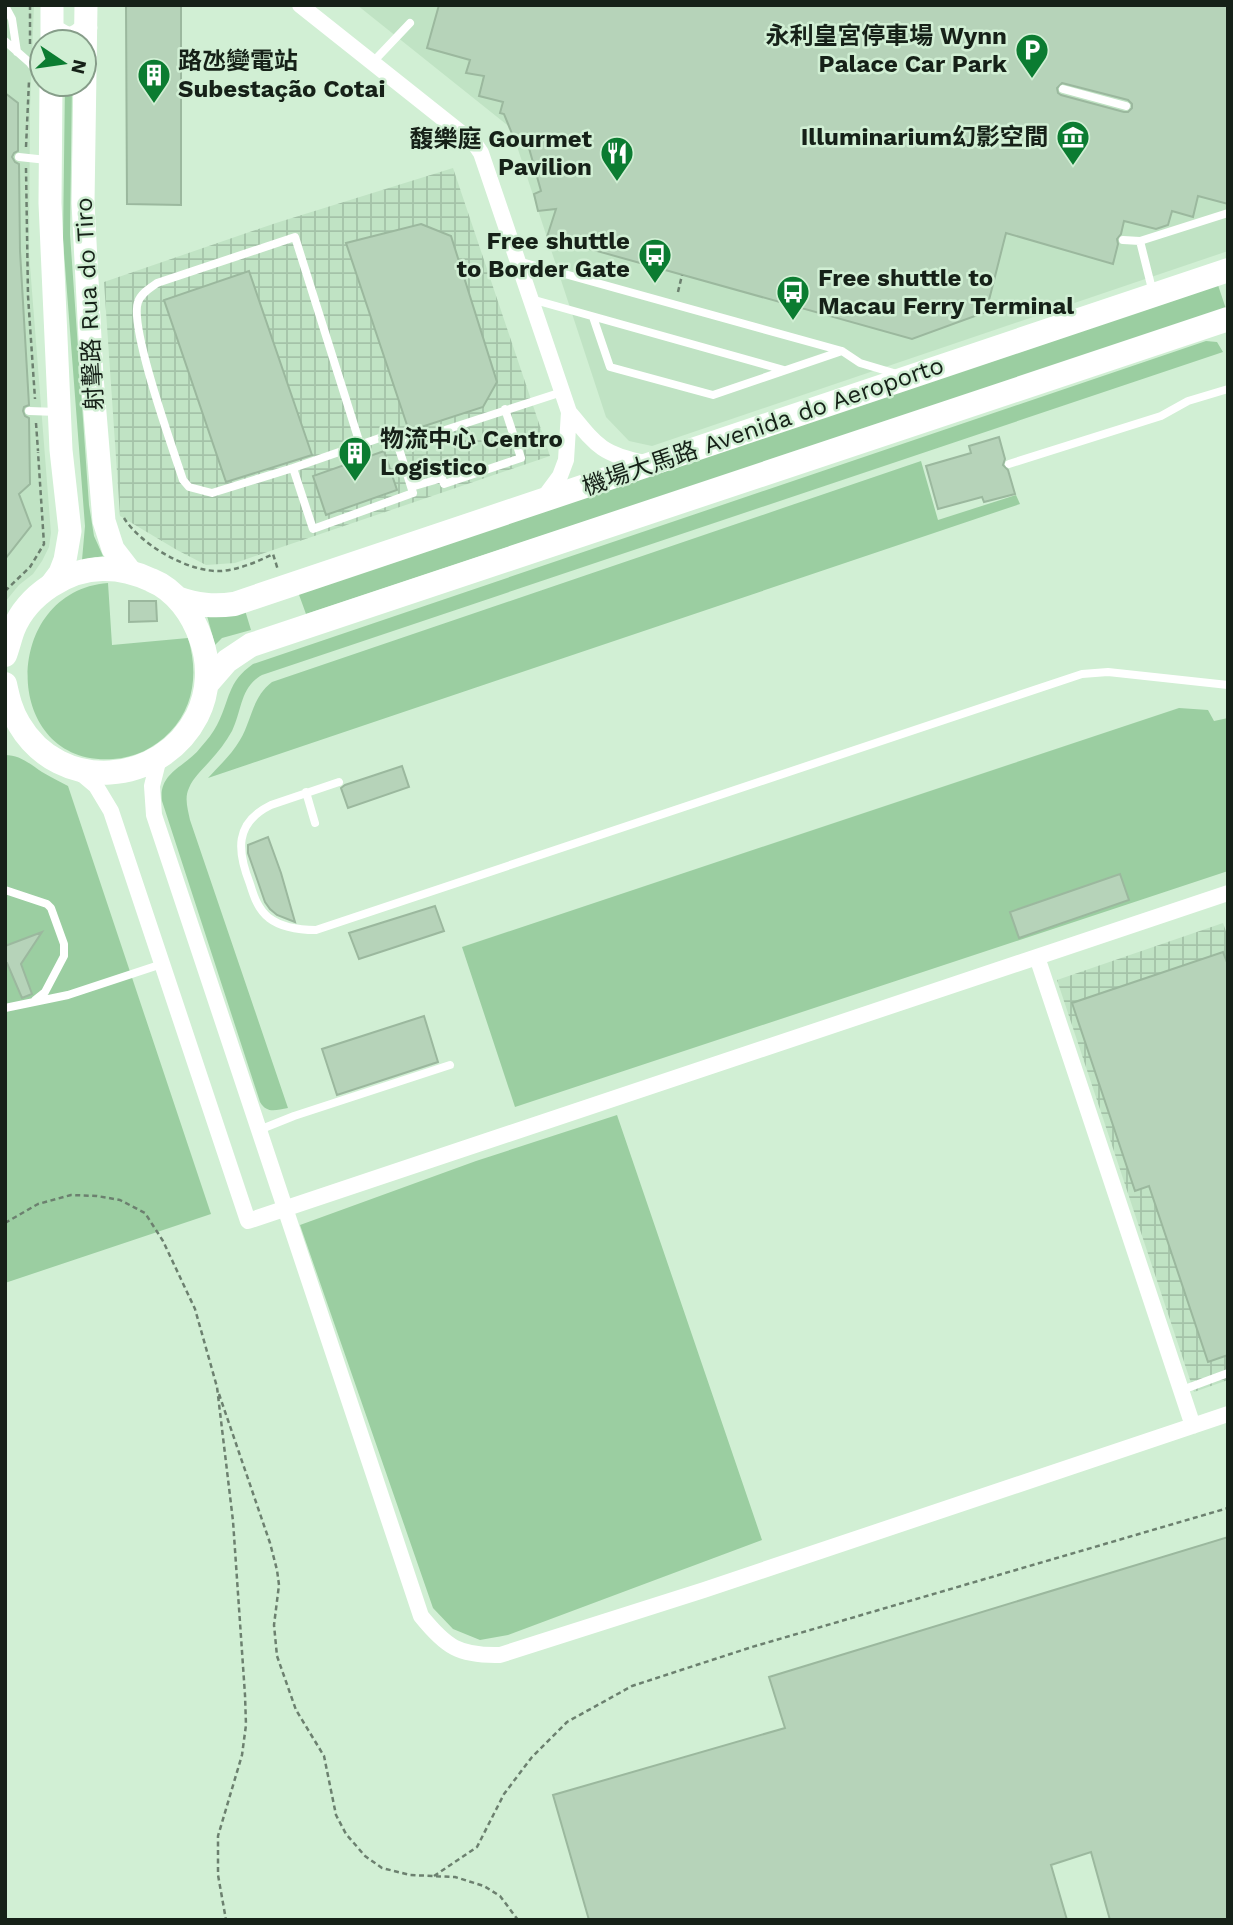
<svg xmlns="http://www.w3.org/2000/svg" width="1233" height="1925" font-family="'Work Sans','Noto Sans SC',sans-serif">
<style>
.built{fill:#c0e3c4}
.industrial{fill:url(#industrial-grid)}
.green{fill:#9bcea1}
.building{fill:#b6d3b9;stroke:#9bb89e;stroke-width:2;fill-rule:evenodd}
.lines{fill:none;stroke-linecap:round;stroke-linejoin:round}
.path{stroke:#6c806f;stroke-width:2.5;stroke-dasharray:5 3.5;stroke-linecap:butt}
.lane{stroke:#fff;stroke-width:8}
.street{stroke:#fff;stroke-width:16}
.secondary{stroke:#fff;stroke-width:23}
.primary{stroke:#fff;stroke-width:24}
.labels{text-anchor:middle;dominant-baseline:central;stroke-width:5;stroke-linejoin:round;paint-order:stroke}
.poi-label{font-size:24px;font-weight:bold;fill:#162118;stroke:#d1efd4;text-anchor:end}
.street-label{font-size:24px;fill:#162118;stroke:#d1efd4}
</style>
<defs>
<pattern id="industrial-grid" width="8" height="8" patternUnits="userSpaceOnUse" patternTransform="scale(1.75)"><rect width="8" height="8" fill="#c0e3c4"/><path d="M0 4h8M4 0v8" fill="none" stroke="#a4c2a8"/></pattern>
</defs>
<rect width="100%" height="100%" fill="#d1efd4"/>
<!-- built -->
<path class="built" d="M5 5H34L30 108 29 253 51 533 49 547 42 561 33 574 19 585 5 602Z
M357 5H1228V251L652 446 629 441 606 417 511 128Z"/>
<!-- industrial -->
<path class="industrial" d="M453 168 550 456 235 563 206 565 177 550 120 516 104 282 276 223Z
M1223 923 1228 937V1380L1194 1392 1057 980Z"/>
<!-- green -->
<path class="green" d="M65 84H72L70 234 89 505 94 536 103 556 82 560 85 526 63 240Z
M1218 285 1226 309 306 614 298 592Z
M1206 341 1217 342 1223 352 262 675C240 687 242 711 232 731 226 742 218 752 209 762 202 770 193 778 189 788 184 798 188 810 190 820L288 1108C276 1110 267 1114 260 1102L162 801C158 772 186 767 201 747 207 740 213 733 217 725 230 700 227 682 253 664Z
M921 461 938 520 1016 495 1020 504 208 778C219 766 232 754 240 740 252 720 252 697 272 682Z
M108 583 112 645 188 638C198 671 195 706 170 732 155 748 134 758 113 759 0 767 0 591 108 583Z
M244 607 251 630 222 638 215 645 206 612Z
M1179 708 1208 710 1214 721 1228 718V871L515 1107 462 947Z
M5 755C20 755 30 764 42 772 50 777 59 781 68 786L211 1214 5 1283Z
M617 1115 762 1540 508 1635 480 1640 453 1629 433 1608 300 1225 476 1161Z"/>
<!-- building -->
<path class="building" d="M126 5H181V205L127 204Z
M439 5H1228V204L1198 196 1193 217 1172 211 1168 225 1156 229 1124 221 1121 234 1117 239 1118 244 1113 264 1006 233 986 312 912 339 547 237 556 209 538 211 534 194 541 191 527 141 517 146 504 114 500 113 503 102 479 96 484 76 466 73 470 60 427 48ZM1062 83 1128 100 1132 104V108L1128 112H1124L1061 95 1058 93 1057 88Z
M5 93 18 103V151L14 153 12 157 15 162 19 164 20 251 29 405 24 407 23 411 25 416 29 418 30 484 19 494 31 526 5 559Z
M421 224 451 236 497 382 483 407 409 431 346 243Z
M249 271 312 455 226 482 164 300Z
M999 437 1005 459 1003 465 1008 470 1015 494 984 502 982 497 938 509 926 466 971 453 969 446Z
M384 451 397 490 326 515 313 476Z
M129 601H156L157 621 129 622Z
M402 766 409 787 348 808 341 788 345 785Z
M268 837 281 873 295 922 277 915 270 909 265 902 248 853V845Z
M1120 874 1129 900 1019 938 1010 912Z
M435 906 444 931 359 959 349 933Z
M42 932 21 964 32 994 22 998 7 963H5V946Z
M1223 952 1228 965V1355L1208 1362 1149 1186 1135 1191 1072 1003Z
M424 1016 438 1062 337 1095 322 1049Z
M1228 1537V1920H1110L1091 1852 1051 1865 1067 1920H589L553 1795 785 1728 769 1677Z"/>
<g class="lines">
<!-- path -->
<path class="path" d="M30 5V46
M26 147 29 81
M26 168 28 296 35 399
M678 292 682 275
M36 423 38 451
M124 518C141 545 189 573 222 571 240 569 257 562 273 554L278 570
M5 591 30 567 44 544 38 452
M5 1223 38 1204 71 1195 97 1196 120 1200 145 1213 163 1241 195 1309 217 1387 233 1521 245 1695 246 1725 242 1755 218 1836V1875L226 1920
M219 1394 270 1543 277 1570 279 1585 274 1625 277 1656 296 1710 324 1756 336 1815 346 1834 365 1856 382 1868 410 1875 455 1877 484 1886 500 1896 518 1920
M434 1876 477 1847 504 1794 532 1757 567 1722 632 1686 752 1647 1228 1508"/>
<!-- lane -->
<path class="lane" d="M5 6 12 19 17 52
M5 41 30 63 42 79
M372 63 410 23
M1063 89 1126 106
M19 157 47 160
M1123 240 1140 241 1228 213
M1140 241 1153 293
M518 261 842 351 860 363 897 374
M531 299 784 370
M593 317 610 367 713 395 842 351
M29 411 58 412
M394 433 413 493 313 529 293 468Z
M399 445 562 392
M1009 464 1161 416 1188 401 1228 389
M293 468 212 493 189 487 183 480C173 449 129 327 138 302 141 293 150 288 157 283L295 237 360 444
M411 487 442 478 444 484 521 458 505 409
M339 782 271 805C234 823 237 851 250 884 254 897 258 909 269 918 282 928 300 930 316 930L1082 674 1108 672 1228 685
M306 792 315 823
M5 890 47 904 51 908 64 944V956L45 992 35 1000
M5 1008 68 995 162 964
M259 1130 294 1116 450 1065
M1182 1390 1228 1373"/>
<!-- street -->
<path class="street" d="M300 5 475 144 481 153 569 412 566 460 560 476 543 499
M569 412C596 445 601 454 645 463
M159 758 152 786 154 815 421 1616C446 1647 459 1656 500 1655L704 1590 1228 1414
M77 770 96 786 111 811 248 1221 1228 893
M1037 957 1193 1426"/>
<!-- secondary -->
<path class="secondary" d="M86 5 83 203 92 377 104 521 113 549 130 571
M52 29C66 40 73 42 86 28
M52 42V5
M51 84 50 203 61 450 70 531 65 560 60 573 51 585"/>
<!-- primary -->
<path class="primary" d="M177 598C197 605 213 607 234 604L1228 270
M5 655C8 647 10 638 13 630 27 595 68 568 105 569 122 569 136 573 151 580 176 590 193 615 201 639 210 664 209 692 197 716 161 786 60 794 19 724 11 711 8 698 5 684
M207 684 227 661 251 645 1228 319"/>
</g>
<!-- icons -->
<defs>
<symbol id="parking-pin" viewBox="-11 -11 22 30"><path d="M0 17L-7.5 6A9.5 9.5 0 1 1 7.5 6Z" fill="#0b7c31" stroke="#d1efd4"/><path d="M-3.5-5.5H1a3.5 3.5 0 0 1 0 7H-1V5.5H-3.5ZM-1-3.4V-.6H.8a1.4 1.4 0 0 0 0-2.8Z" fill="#fff"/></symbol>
<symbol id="building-pin" viewBox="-11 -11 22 30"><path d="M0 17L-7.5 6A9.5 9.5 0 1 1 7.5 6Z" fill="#0b7c31" stroke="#d1efd4"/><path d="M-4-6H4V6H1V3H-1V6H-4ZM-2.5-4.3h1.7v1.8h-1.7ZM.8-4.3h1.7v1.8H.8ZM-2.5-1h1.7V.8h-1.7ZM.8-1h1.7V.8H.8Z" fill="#fff"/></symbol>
<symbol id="museum-pin" viewBox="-11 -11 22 30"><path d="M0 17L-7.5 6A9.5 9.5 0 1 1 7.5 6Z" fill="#0b7c31" stroke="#d1efd4"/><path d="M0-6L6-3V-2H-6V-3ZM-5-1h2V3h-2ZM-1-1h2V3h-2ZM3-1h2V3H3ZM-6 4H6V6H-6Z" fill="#fff"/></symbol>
<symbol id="restaurant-pin" viewBox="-11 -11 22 30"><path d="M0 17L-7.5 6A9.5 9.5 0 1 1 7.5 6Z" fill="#0b7c31" stroke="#d1efd4"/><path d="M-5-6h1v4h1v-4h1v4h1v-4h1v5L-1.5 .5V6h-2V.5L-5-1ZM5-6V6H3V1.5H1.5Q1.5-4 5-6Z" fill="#fff"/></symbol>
<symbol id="bus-pin" viewBox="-11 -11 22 30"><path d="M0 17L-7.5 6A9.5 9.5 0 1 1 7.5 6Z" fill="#0b7c31" stroke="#d1efd4"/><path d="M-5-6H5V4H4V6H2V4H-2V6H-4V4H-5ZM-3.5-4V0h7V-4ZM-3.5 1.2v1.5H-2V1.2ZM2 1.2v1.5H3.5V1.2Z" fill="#fff"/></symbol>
</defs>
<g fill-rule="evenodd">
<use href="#parking-pin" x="1013" y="31" width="38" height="52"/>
<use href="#building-pin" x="135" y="56" width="38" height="52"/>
<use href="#museum-pin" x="1054" y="118" width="38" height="52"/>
<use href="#restaurant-pin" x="598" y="134" width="38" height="52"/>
<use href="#bus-pin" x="636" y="236" width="38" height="52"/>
<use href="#bus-pin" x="774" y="273" width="38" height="52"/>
<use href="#building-pin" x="336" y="434" width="38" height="52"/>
</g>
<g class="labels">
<!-- poi labels -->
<g class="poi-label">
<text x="1007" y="36">永利皇宮停車場 Wynn<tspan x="1007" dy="28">Palace Car Park</tspan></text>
<text x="178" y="61" text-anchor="start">路氹變電站<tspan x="178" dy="28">Subestação Cotai</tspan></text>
<text x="1048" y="137">Illuminarium幻影空間</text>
<text x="592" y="139">馥樂庭 Gourmet<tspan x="592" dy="28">Pavilion</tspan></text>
<text x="630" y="241">Free shuttle<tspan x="630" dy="28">to Border Gate</tspan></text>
<text x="818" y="278" text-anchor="start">Free shuttle to<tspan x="818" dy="28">Macau Ferry Terminal</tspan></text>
<text x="380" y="439" text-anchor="start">物流中心 Centro<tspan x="380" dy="28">Logistico</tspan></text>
</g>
<!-- street labels -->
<g class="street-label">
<text transform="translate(89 304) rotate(-93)">射擊路 Rua do Tiro</text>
<text transform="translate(763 426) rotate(-19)">機場大馬路 Avenida do Aeroporto</text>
</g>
</g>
<!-- border -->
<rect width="1233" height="1925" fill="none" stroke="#162118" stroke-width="14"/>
<!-- north arrow -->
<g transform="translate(63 63) rotate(103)"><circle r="33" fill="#d1efd4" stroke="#869d89" stroke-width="2"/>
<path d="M0-5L12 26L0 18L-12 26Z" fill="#0b7c31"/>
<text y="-10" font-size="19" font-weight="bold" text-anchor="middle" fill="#162118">N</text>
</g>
</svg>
